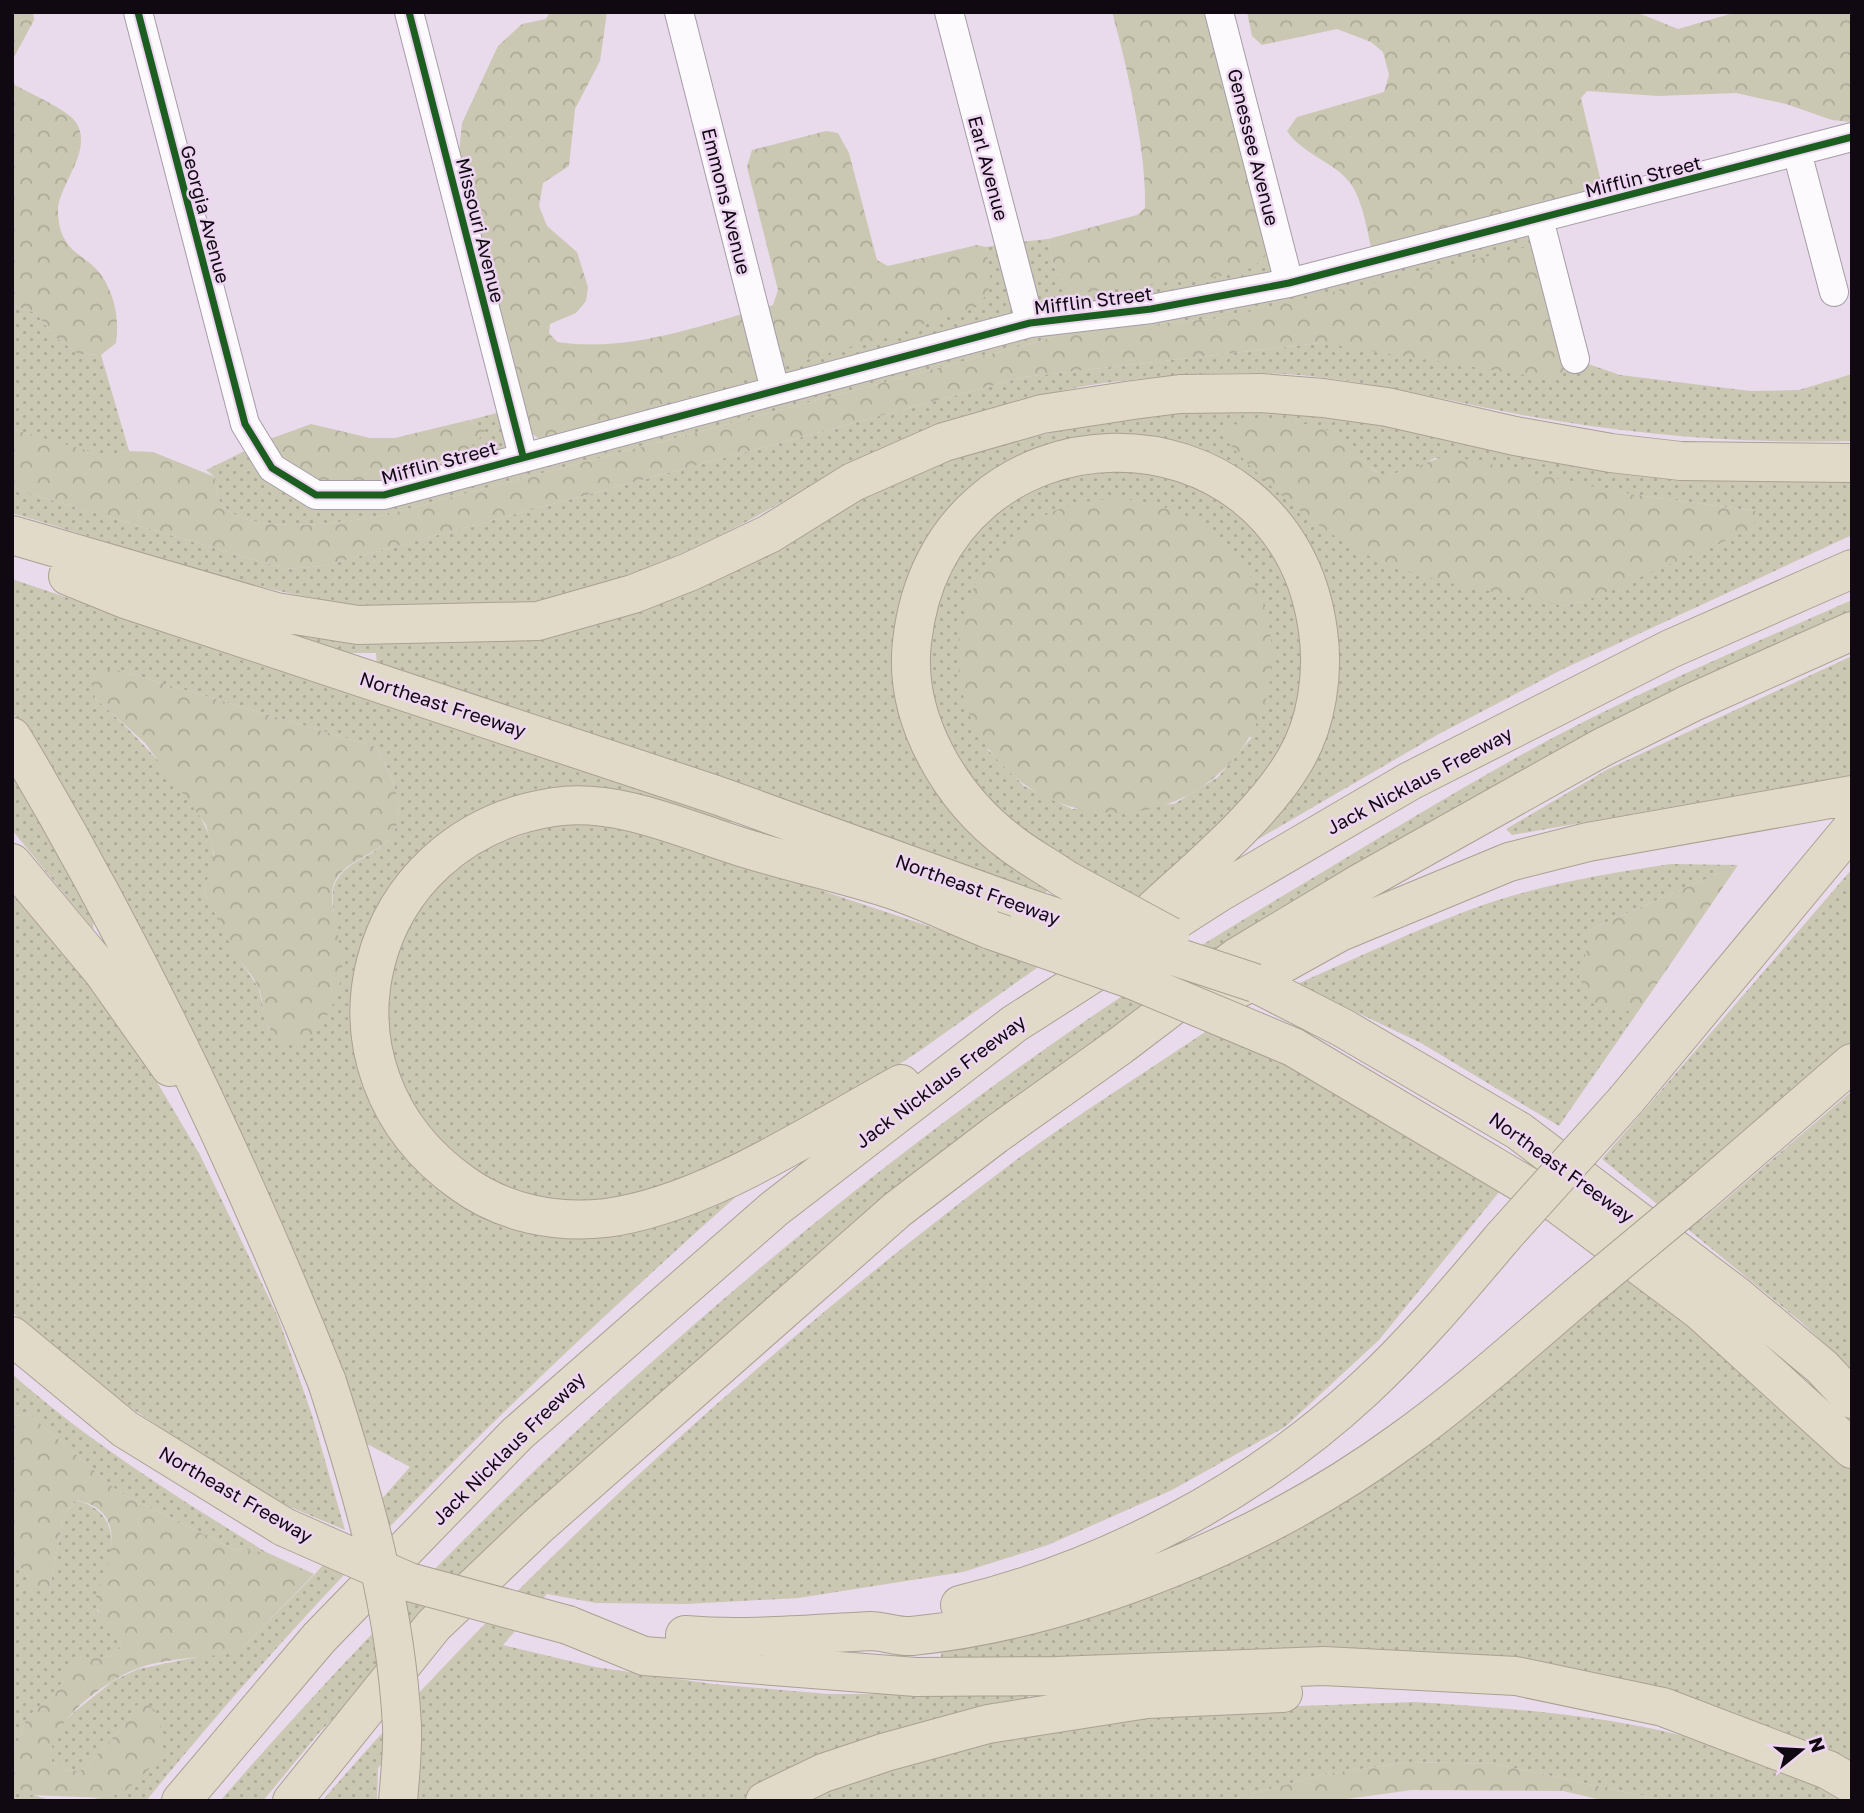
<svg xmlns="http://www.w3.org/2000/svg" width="1864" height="1813" font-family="'Golos Text',sans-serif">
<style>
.grass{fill:url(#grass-dots);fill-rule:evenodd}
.forest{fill:url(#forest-crowns)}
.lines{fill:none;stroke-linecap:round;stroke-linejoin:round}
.minor-casing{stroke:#a69ca8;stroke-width:30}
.highway-casing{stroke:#aba093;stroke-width:40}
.minor{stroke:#fcfafc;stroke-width:28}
.highway{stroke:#e1dac8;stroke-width:38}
.highway-bridge-casing{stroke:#aba093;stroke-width:40;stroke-linecap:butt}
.highway-bridge{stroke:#e1dac8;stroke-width:38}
.cycleway-casing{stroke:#eed5f2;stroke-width:11}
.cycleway{stroke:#1b5e20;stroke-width:7}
.labels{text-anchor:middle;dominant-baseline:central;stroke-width:5;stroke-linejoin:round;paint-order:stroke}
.street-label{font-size:19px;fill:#110912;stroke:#eed5f2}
</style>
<defs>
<pattern id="grass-dots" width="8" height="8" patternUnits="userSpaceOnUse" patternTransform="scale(1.75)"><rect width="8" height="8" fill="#cac7b2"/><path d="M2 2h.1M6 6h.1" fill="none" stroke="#acaa98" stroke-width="1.8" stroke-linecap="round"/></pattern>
<pattern id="forest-crowns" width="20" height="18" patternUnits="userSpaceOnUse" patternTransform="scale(1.75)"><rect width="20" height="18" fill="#cac7b2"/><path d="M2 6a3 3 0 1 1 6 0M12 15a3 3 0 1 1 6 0" fill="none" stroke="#acaa98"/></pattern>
</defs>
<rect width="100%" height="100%" fill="#e9dbec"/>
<!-- grass -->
<path class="grass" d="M1531 231 1537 252 1222 318 1077 331 381 516C344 522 246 538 221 503 216 497 217 485 215 477L206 470 249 449 322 505 986 344Z
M1048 239C1052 263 1055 279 1076 293L1270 249 1275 269 1267 279 1049 311C1028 296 1026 267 1020 242Z
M1005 244 1019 302 1009 321 542 441 664 402 990 277 986 247Z
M12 305 36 313 53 335 78 354 101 355 129 451 106 457 12 429Z
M1320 343 1565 356 1620 375 1750 391 1799 390 1852 374V441C1743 444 1635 435 1528 416 1447 401 1366 379 1283 374 1229 371 1175 375 1121 381 1061 387 1003 406 946 426 925 433 903 439 883 448 825 475 771 511 714 538 643 572 566 604 487 610 324 622 165 558 12 513V486L27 493 286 569 323 566 1024 377Z
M1252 408 1852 476V535L1563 669 1437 735 1248 845 1304 766 1307 556 1144 444 965 505 903 691 1056 884 1043 894 377 667 376 653H350L282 631 414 643 474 642 543 634 947 458 1108 419ZM1226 440 1347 442 1368 466 1382 475 1410 471 1435 458 1623 493 1755 511 1605 592 1585 601 1563 606 1294 503Z
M508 410 513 436 503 454 383 485C412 473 470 458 484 430L470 420Z
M1147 467 1227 499 1278 553 1310 658 1288 745 1243 805 1137 901 1025 839 942 744 925 677 933 604 965 540 1037 482ZM1252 737 1218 777 1174 804 1072 809 1024 786 987 749Z
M12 579 731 821 729 829 604 799 417 868 362 1043 493 1216 740 1193C528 1382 325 1580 146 1801H12V1774C25 1811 94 1802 124 1792L135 1706 128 1721 83 1770 67 1771 52 1762 50 1749 56 1732 73 1713 113 1681 138 1669 242 1648 315 1574 410 1467 358 1439 87 835 12 712ZM118 670 376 747C393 775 413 820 383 845 365 860 343 863 334 886 329 897 340 956 342 972L269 1030 258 987 235 953 204 892C207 880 215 862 213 850 206 803 131 730 95 698Z
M1852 600V613L1549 755 1388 845 1240 952 531 1514 318 1734 263 1801H220C469 1515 751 1253 1062 1037 1149 976 1240 921 1331 867 1407 821 1484 774 1562 733 1656 684 1755 643 1852 600Z
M1852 656V775L1512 835 1506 829 1608 769Z
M12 757 94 919 93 929 12 830Z
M592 823C677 837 757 868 838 896 906 919 974 940 1041 965L918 1052 843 1101 721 1165 597 1207 502 1192 417 1121 383 1031 392 962 406 929 447 873 479 850 552 825Z
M1671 864 1738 865 1593 928 1591 1002 1637 1013 1559 1126 1421 1043 1297 984C1354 959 1411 932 1469 910 1534 886 1602 874 1671 864Z
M1852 869V1045L1670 1197 1703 1219 1852 1091V1369L1801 1322 1602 1159Z
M12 881 124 1026 200 1155 278 1317 312 1415 345 1530 266 1497 174 1437 99 1386 12 1312Z
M1208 1030 1292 1064 1504 1186 1379 1340 1285 1427 1172 1490 1048 1545 963 1572 798 1598 686 1604 596 1603 547 1594 503 1645 595 1667 713 1684 828 1694H1028L1029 1705 751 1801H412L410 1735 378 1768 377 1801H322C528 1563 762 1352 1012 1163 1075 1116 1143 1074 1208 1030Z
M1635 1272 1852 1466V1762L1782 1731 1684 1697 1599 1674 1506 1660 941 1661V1653L1050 1629 1165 1592 1239 1560 1338 1507 1409 1460Z
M12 1374C90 1443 178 1498 266 1552L233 1549 119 1492 29 1414 14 1416 12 1421Z
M75 1500C133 1514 107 1571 97 1610L116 1631 121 1645 110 1656 73 1661 56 1693 27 1717 12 1757V1555L28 1578 49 1593 63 1519Z
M1415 1702C1520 1709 1631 1716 1731 1750 1771 1764 1810 1782 1849 1801H1667L1496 1764 1410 1762 1325 1774 1226 1801H799L1016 1728 1238 1708Z"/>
<!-- forest -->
<path class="forest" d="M12 12H33L34 20 12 61Z
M550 12H607L600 61 575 109 569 166 543 183 539 206 547 226 577 252 588 287 586 301 576 313 550 324 549 333 557 342C631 353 702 325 773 305L778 290 747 167 752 150 826 131 838 133 849 153 877 260 888 266 977 245 986 247C990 275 997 288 974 309L542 441 531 433 459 154 462 123 498 46 522 24 546 19Z
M1112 12H1211L1270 249 1255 266 1238 274 1076 293C1055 279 1052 263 1048 239L1137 215 1145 208C1147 153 1127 66 1112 12Z
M1247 12H1636L1678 29 1737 12H1852V122L1832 120 1786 104 1736 93 1658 96 1587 91 1581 98 1601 182 1594 195 1371 247C1367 230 1364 210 1356 193 1344 164 1304 157 1287 131L1297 117 1384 92 1389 75 1383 52 1371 42 1337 29 1262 45 1252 36Z
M12 76 15 85C29 93 66 109 75 121 96 150 56 186 58 213 60 257 90 253 105 281 116 301 119 322 116 343L101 355 78 354 53 335 36 313 12 305Z
M1527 247 1537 252 1565 368 1556 380 1320 343 1024 377 323 566 286 569 27 493 12 486V429L106 456 129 451 153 452 215 477C217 485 216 497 221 503 246 538 344 522 381 516L1077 331 1222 318Z
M469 420 485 430C474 451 452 457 432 465 362 494 319 503 267 440L311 424 370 438H395Z
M1256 420C1287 422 1324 421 1349 443 1359 453 1369 474 1385 474 1410 474 1428 458 1452 456L1623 493 1755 511 1758 517 1750 530 1585 601 1563 606C1511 594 1456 587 1406 571 1341 551 1270 491 1226 440L1225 432 1228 426Z
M958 656a157 157 0 1 1 314 0a157 157 0 1 1-314 0Z
M88 670H118L376 747C393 776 415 823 380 847 363 859 339 865 333 887 328 906 344 949 342 971 340 998 314 1056 281 1040 262 1031 265 1005 259 989 254 976 242 965 235 953 224 934 214 912 204 892L214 853 206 825 145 743 95 698Z
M1738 865 1637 1013 1591 1003 1579 977 1593 928Z
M29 1414 119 1492 233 1549 266 1552 314 1574 242 1648 232 1653C201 1658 165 1658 136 1669 104 1682 45 1724 52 1762L67 1771 83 1770 128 1721 135 1706 146 1702 155 1711 164 1735 159 1760 124 1792 106 1798 30 1795 17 1787 12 1774V1757L27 1717 56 1693 73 1660 110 1656 121 1645C115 1627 100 1619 94 1602 108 1567 133 1510 75 1500L63 1519 49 1593 27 1587 28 1578 12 1555V1421L14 1416Z
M1410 1762 1496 1764 1667 1801H1606L1563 1791 1412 1790 1332 1801H1226L1325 1774Z"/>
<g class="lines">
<defs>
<path id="minor" d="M138 12 245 424 272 468 316 495H384L1030 323 1151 309 1289 283 1852 137
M409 12 523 456
M679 12 775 390
M949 12 1030 323
M1219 12 1289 283
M1797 152 1834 292
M1539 219 1575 359"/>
<path id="highway" d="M12 535 276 612 358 625 538 621 633 594 689 572 769 534 853 482 944 442 1042 414 1133 400 1180 394 1261 393 1323 398 1387 407 1515 436 1611 453 1681 461 1852 463
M68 576 125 599 719 796 1028 908
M12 737C135 943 238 1159 327 1382
M12 863 103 972 170 1067
M1065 879C1048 867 1029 857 1012 844 951 799 903 719 912 642 939 393 1286 390 1318 631 1324 673 1317 723 1295 760 1261 819 1187 877 1137 925
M1255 983 1343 1028 1519 1131 1738 1297 1822 1367 1852 1399
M1223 997 1340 932 1509 862 1588 842 1852 795
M1293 1047 1559 1205 1699 1310 1852 1449
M901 1084C814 1131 705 1205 606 1218 556 1224 503 1213 462 1183 301 1069 362 836 554 807 619 797 690 832 751 850 797 864 844 874 890 889 924 900 958 917 991 930
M1626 1100 1852 828
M1699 1195 1852 1063
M12 1336 125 1429 284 1527
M960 1605C1107 1569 1252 1493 1364 1389 1415 1342 1459 1289 1503 1237
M568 1625 644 1656 916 1677 1056 1676 1324 1666 1516 1676 1663 1707 1828 1770 1852 1784
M685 1635C747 1640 808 1634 870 1631 884 1631 898 1637 912 1636 1079 1619 1268 1539 1403 1440 1467 1394 1526 1340 1586 1289
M181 1801 319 1638 517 1434 774 1209 1014 1024 1220 892 1410 781 1670 649 1852 569
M292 1801 434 1625 538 1526 898 1209 995 1135 1120 1046 1237 957 1362 882 1601 748 1691 703 1852 631
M765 1801 823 1773 886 1752 988 1724 1147 1699 1283 1693"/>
</defs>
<!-- minor casing -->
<use href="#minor" class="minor-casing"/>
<!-- highway casing -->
<use href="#highway" class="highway-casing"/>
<!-- minor -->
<use href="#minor" class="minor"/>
<!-- highway -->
<use href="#highway" class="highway"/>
<defs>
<path id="highway-bridge" d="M1065 879 1170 936
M1028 908 1255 983
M991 930 1128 978 1293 1047
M1503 1237 1626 1100
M1586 1289 1699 1195
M327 1382C363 1493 396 1608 402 1726 403 1750 400 1776 398 1801
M284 1527 409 1582 568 1625"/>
</defs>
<!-- highway-bridge casing -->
<use href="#highway-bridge" class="highway-bridge-casing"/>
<!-- highway-bridge -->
<use href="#highway-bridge" class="highway-bridge"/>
<defs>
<path id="cycleway" d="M138 12 245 424 272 468 316 495H384L1030 323 1151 309 1289 283 1852 137
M409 12 523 456"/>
</defs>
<!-- cycleway casing -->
<use href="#cycleway" class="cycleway-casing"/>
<!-- cycleway -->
<use href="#cycleway" class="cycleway"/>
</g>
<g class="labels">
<!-- street labels -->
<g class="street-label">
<text transform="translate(1254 147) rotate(76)">Genessee Avenue</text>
<text transform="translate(989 168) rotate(75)">Earl Avenue</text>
<text transform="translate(1643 176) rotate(-14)">Mifflin Street</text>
<text transform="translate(727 201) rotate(76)">Emmons Avenue</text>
<text transform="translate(206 214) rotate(75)">Georgia Avenue</text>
<text transform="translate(481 230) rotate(76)">Missouri Avenue</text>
<text transform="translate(1093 300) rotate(-7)">Mifflin Street</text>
<text transform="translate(439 462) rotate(-15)">Mifflin Street</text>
<text transform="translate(443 704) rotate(18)">Northeast Freeway</text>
<text transform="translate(1419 780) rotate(-28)">Jack Nicklaus Freeway</text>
<text transform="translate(978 889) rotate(20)">Northeast Freeway</text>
<text transform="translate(940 1081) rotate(-37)">Jack Nicklaus Freeway</text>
<text transform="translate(1562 1167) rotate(36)">Northeast Freeway</text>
<text transform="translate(508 1448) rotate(-45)">Jack Nicklaus Freeway</text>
<text transform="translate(236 1494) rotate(30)">Northeast Freeway</text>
</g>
</g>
<!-- border -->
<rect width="1864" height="1813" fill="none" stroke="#110912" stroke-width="28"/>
<!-- north arrow -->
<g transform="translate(1801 1750) rotate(72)" stroke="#eed5f2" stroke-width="5" paint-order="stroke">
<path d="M0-5L12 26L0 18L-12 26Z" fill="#110912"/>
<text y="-10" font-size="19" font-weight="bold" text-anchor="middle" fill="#110912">N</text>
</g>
</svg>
